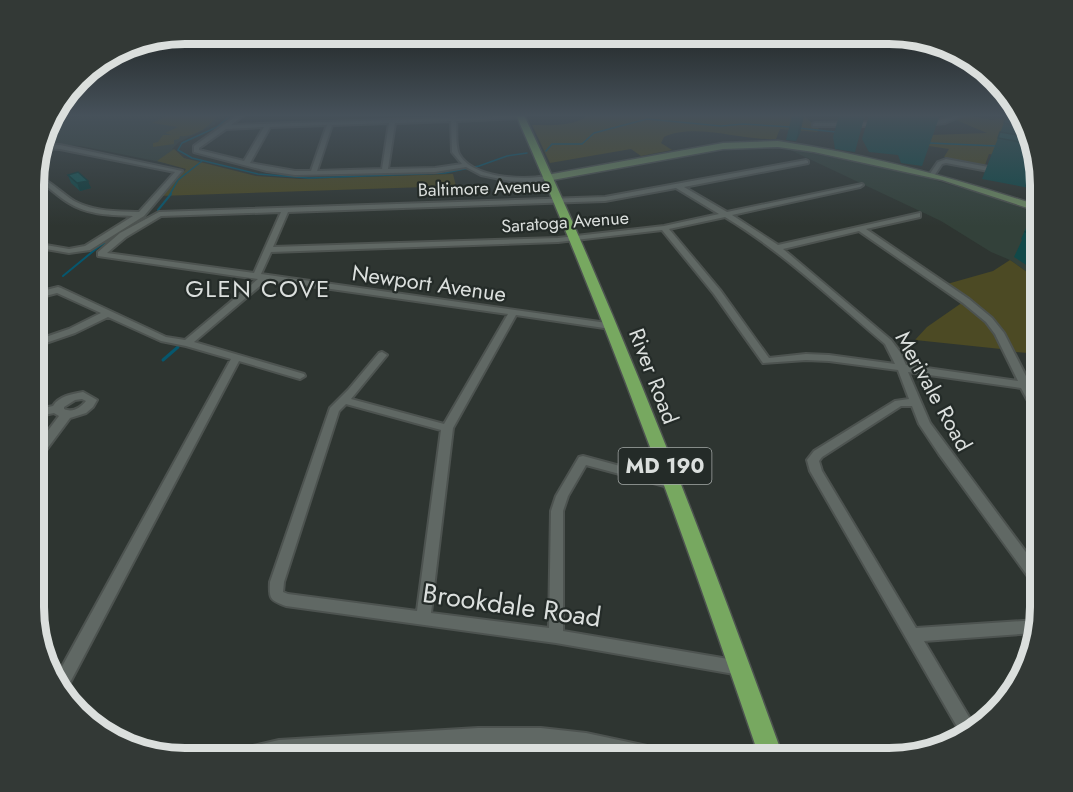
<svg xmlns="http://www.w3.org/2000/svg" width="1073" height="792" font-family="Jost,sans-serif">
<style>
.built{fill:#33413a}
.green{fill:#4c4a24}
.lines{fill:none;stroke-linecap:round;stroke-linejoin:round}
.stream-far2{stroke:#06576e;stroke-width:1.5}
.stream-far1{stroke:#06576e;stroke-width:2}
.stream{stroke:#06576e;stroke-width:3}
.street-casing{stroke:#4d5350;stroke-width:4}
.secondary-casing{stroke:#4d5350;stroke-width:3}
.primary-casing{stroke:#4d5350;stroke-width:3}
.street{fill:#606864;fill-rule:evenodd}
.secondary{fill:#6c8862;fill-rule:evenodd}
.primary{fill:#77a860;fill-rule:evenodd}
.wall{fill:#114949}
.shaded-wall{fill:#0e3c3c}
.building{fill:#145555;stroke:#0e3c3c;stroke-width:1.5}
.labels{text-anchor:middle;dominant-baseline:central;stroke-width:4.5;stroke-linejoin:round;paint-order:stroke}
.far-street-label{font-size:18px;fill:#dbdfdd;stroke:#242b28}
.shield{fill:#242b28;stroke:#a4a9a7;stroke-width:1.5}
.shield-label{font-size:21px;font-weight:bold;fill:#dbdfdd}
.street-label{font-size:22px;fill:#dbdfdd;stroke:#242b28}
.neighbourhood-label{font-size:24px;letter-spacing:1.5px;fill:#dbdfdd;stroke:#242b28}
.near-street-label{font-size:27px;fill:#dbdfdd;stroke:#242b28}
.rim{fill:none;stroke:#dbdfdd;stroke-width:8}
</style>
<rect width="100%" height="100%" fill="#2e3531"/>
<!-- built -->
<path class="built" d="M85 115H227L214 125 179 142 172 149 181 156 180 166 81 146 41 144 47 126Z
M786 148 914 174 985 195 1040 214V281L1010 260 991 252 941 221Z"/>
<!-- green -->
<path class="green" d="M168 115H217V116C210 127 192 138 180 136L179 139 174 140V144L153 147V143L158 142 163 135H172L165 133 178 127 152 123Z
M589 115H803L819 129 817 132 780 129 776 139C743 141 695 122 664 137L661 143 672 150 641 156 631 149 550 163 532 125C553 125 571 127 589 115Z
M966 115 992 120 1022 115 1036 161 989 154 985 165 944 157 949 149 895 141 901 136 987 133 956 120Z
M174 149 184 158 256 176 301 179 453 174 456 186 159 196 167 191 186 169 157 161Z
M1010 260 1040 281V354L1016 352 989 314 947 284 993 271Z
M963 302 989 326 1001 349 915 340 927 327Z
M532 744 638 759H255L276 752 384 745Z"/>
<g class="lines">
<!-- stream-far2 -->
<path class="stream-far2" d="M231 115 217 127 182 143 178 150 192 158 258 174 309 178 445 173 479 166 507 156 527 153
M798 128 836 132
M929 143 997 146
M546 151 552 144H582L594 133 647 119 721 126 743 124 791 127
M169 196 178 180 202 161"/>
<!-- stream-far1 -->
<path class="stream-far1" d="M158 210 171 194
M63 276 97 248 143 218"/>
<!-- stream -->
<path class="stream" d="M163 360 178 347"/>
<defs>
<path id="street" d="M238 115H244L231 125 450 118V115H456V118L521 115 524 117 523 118 456 121C457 130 455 145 459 154 473 179 523 180 547 176L550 178 536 182 510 181 481 175 466 167 435 172 295 175 267 171 194 152V146ZM451 121 452 152 462 164 435 168 388 169 395 123ZM389 123 382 169 317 171 332 125ZM327 125 311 171H295L250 163 270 127ZM264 127 244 161 199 150V148L226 129Z
M956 115H964L945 123 923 125 920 123 944 119Z
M815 123 881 122 884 124 881 126H813V124Z
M41 144 60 145 182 171 144 216 90 250 69 253 34 247V243L69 249 85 246 133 216C111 215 88 215 69 203 57 196 48 185 34 179V175C50 180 60 192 74 201 94 212 117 211 139 212L175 172 60 149 41 148Z
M946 159 999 169 1002 171 999 173 946 163 942 164 934 176H930L929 175 938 162Z
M806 160 808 161V163L684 187 727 212 862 184 863 185 860 187 732 215 778 245 920 213V217L866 229 969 299 992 318 1004 333 1029 382 1040 384V390L1033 389 1040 403V417L1035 414 1021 388 908 372 930 423 1040 571V588L1035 586 939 454 919 424 912 406H901L822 457 819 461 822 471 916 628 1038 620 1034 633 924 641 975 727 963 737 810 471 807 460 814 451 895 401 909 399 898 370 829 361 806 360 763 363 714 294 662 230 558 242 271 252 261 274 614 324 616 326 611 329 516 315 453 428 431 613 549 628 551 511 556 496 579 457 583 456 672 480 676 481 678 484 676 487 672 488 586 465 568 496 563 511V631L740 661 745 663 748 668 745 673 740 675 556 643 286 606C270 600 269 599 270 582L330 408 348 390 379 353 382 352 387 355 351 399 444 424 508 314 267 280 194 342 304 374 305 376 300 379 239 361 64 694 53 683 231 359 186 346 161 341 108 317 75 333 34 347V341L69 329 101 313 57 293 34 299V293L58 287 61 288 166 337 185 340 258 279 98 256V252L120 233 159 212 605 197ZM676 188 719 214 664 226 558 238 273 247 288 212 605 201ZM281 212 254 273 107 253 126 237 161 216ZM725 217C783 252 833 300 885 344L895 364 829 355 806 354 769 358 720 290 669 229ZM859 231 963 303 986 322 995 334 1018 381 906 365 900 352 891 340 783 249ZM346 404 441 430 417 611 288 594 283 592 284 582 339 411Z
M83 392 97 400 93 407 86 413 70 418 38 461 34 462V449L59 416 54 413 34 417V410L53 406C59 396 72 394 83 392ZM82 399 86 401C80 408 73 413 64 409V407L75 400Z
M478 728H541L586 733 661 749 667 752 670 758 628 759 586 749 541 744H478L279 756 270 759H227L229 753 235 750 279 740Z"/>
<path id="secondary" d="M778 141C867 154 954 178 1040 206V212L942 180 814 152 778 147 723 149 547 181 542 178 547 175 723 143Z"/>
<path id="primary" d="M516 115H524C622 325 705 541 784 759H760C686 541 609 325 516 115Z"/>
</defs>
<!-- street casing -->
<use href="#street" class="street-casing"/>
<!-- secondary casing -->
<use href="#secondary" class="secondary-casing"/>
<!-- primary casing -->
<use href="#primary" class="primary-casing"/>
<!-- street -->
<use href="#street" class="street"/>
<!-- secondary -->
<use href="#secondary" class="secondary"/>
<!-- primary -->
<use href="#primary" class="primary"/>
</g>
<!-- wall -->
<path class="wall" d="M792 115H804L800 133 796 141 786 140Z
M839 115H865L855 152 835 149 833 137Z
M869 115H940L922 166 901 163 898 155 869 152 862 139Z
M1007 115 1024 117 1040 175V202L1031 200 1035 189 982 179Z
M68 175 91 188 80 191 71 183Z
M1040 214V274L1014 257 1022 240 1021 239 1032 215Z"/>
<!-- shaded-wall -->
<path class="shaded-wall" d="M802 115H804L800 133 796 141Z
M88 181 91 188 80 191 77 183Z"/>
<!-- building -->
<path class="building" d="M1007 115 1024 117 1027 127 1004 123Z
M1000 132 1029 137 1031 144 998 138Z
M78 172 88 181 77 183 68 175Z
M1040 214V219L1032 215Z
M1040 231V241L1026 232Z"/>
<!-- sky -->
<linearGradient id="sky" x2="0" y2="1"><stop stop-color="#191d1b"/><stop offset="0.51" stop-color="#46515a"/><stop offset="1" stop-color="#46515a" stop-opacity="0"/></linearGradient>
<rect width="1073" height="226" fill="url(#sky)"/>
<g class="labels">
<!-- far-street labels -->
<g class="far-street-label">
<text transform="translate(484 188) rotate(-2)">Baltimore Avenue</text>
<text transform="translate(565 222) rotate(-4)">Saratoga Avenue</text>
</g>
<!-- shield labels -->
<rect class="shield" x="618.5" y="448" width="93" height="36" rx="4.5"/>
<g class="shield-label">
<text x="665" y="466">MD 190</text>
</g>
<!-- street labels -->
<g class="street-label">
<text transform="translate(429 283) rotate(8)">Newport Avenue</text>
<text transform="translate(654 376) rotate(69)">River Road</text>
<text transform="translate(934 391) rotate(61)">Merivale Road</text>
</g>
<!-- neighbourhood labels -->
<g class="neighbourhood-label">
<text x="258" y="288">GLEN COVE</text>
</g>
<!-- near-street labels -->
<g class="near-street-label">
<text transform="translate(512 605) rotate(8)">Brookdale Road</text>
</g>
</g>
<!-- crop -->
<path d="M0 0H1073V792H0ZM185 44H889A141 141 0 0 1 1030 185V607A141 141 0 0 1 889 748H185A141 141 0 0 1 44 607V185A141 141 0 0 1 185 44Z" fill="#333936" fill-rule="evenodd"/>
<path class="rim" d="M185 44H889A141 141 0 0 1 1030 185V607A141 141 0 0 1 889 748H185A141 141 0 0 1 44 607V185A141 141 0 0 1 185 44Z"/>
</svg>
